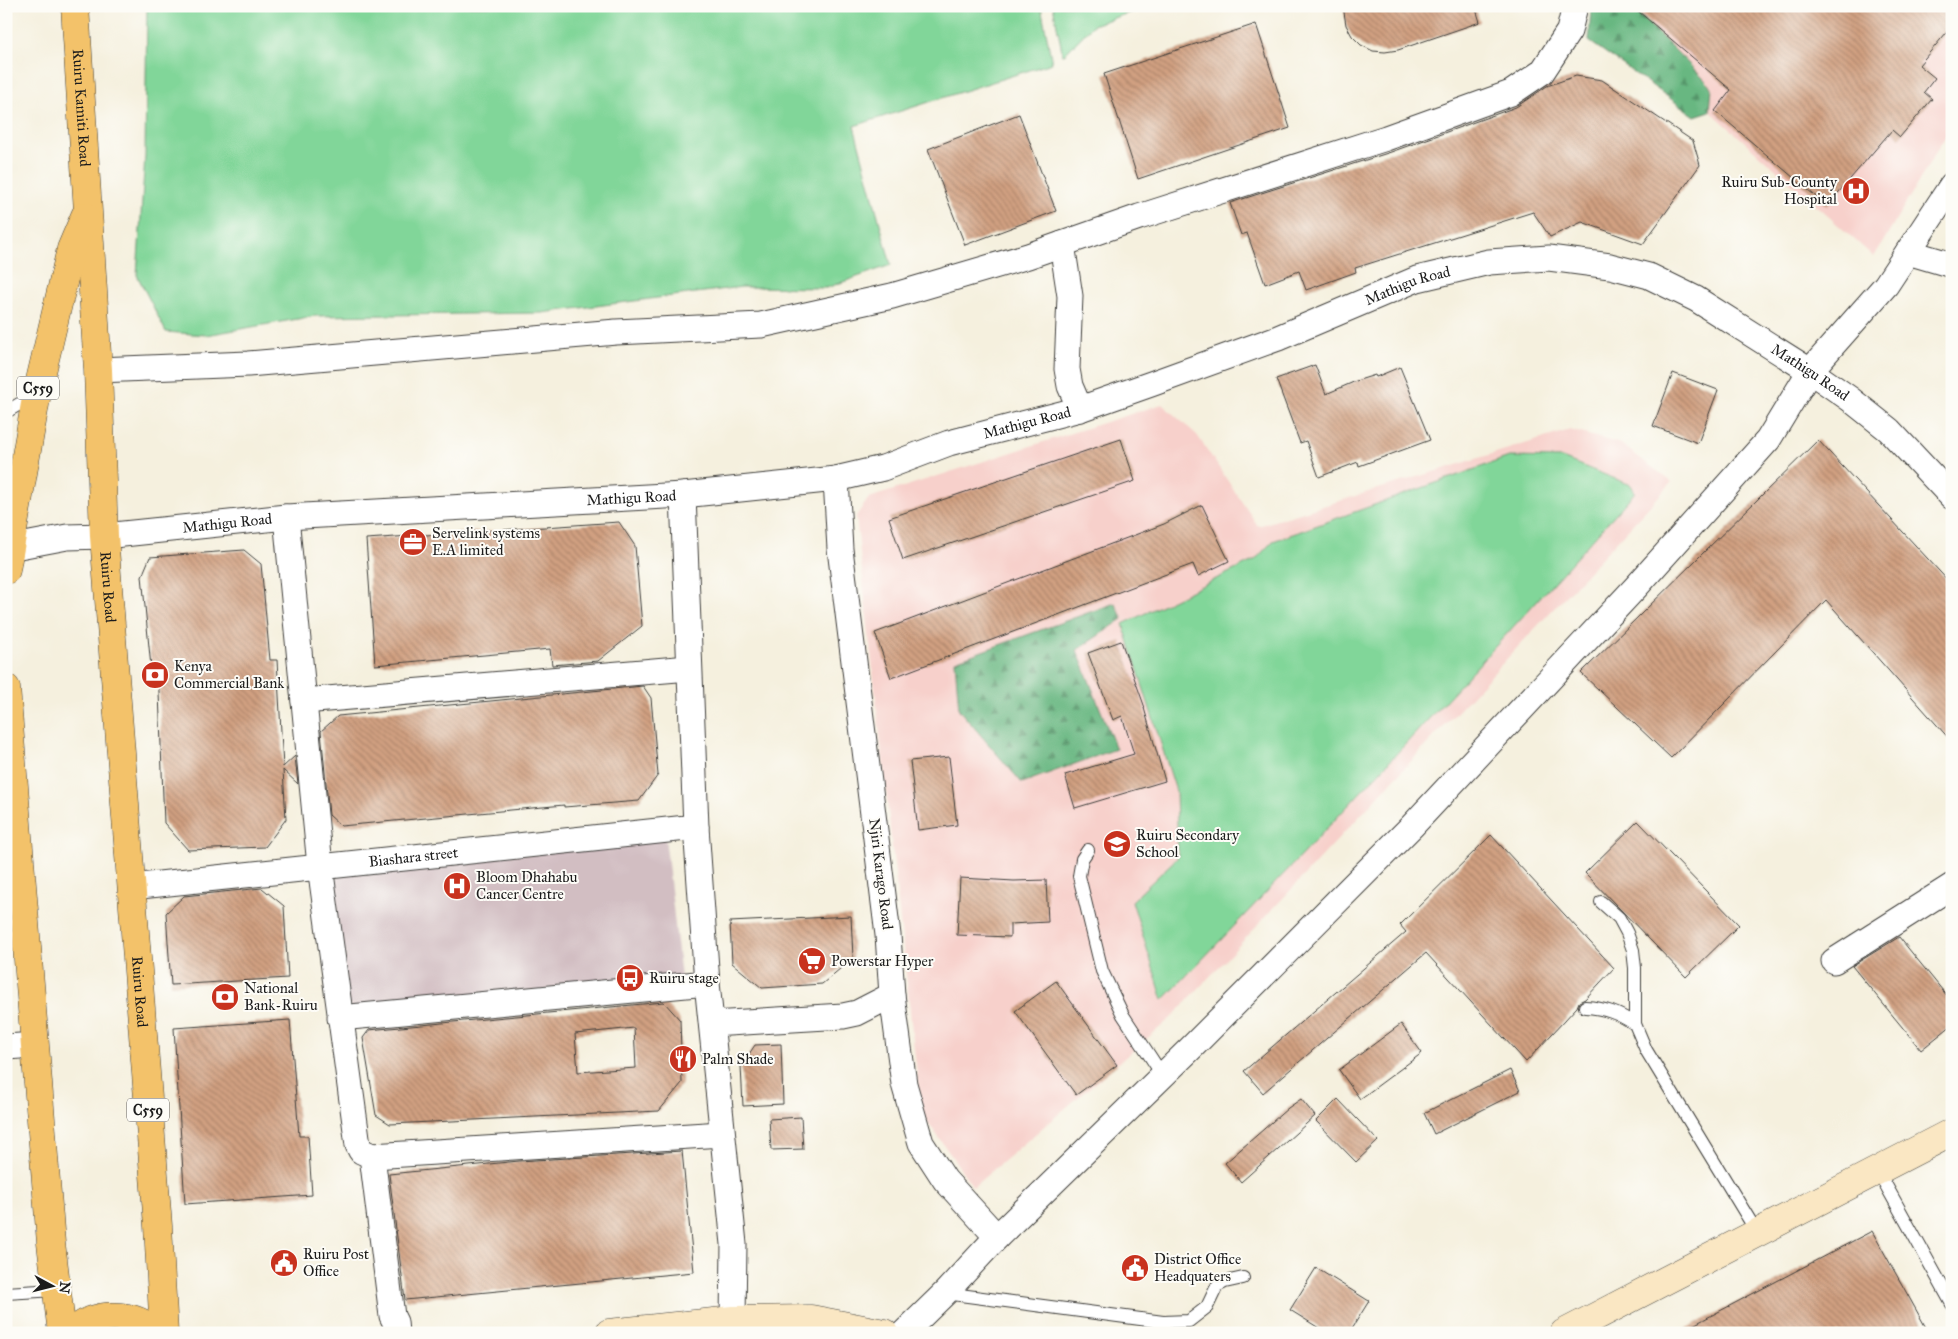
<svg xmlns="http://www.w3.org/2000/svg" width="1958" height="1339" font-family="'IM FELL Great Primer',serif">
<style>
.built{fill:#f7d0cb}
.industrial{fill:#d2bec2}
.green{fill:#81d699;stroke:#4e795a}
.forest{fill:url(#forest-firs);stroke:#426a4e}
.building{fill:url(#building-back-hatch);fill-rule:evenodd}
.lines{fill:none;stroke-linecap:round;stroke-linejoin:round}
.lane-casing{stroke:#3d3c39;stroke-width:14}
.street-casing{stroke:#3d3c39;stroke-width:27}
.secondary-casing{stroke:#3d3c39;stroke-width:29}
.primary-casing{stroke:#3d3c39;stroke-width:29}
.lane{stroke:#fff;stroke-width:12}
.street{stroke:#fff;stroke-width:25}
.secondary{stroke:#fae7c3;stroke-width:28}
.primary{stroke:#f3c26a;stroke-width:28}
.labels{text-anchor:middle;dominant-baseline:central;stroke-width:4;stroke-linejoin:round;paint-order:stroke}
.shield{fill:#fdfcf7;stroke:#605f5e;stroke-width:1}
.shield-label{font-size:14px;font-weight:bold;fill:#1c1c1c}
.street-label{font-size:15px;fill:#1c1c1c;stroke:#fdfcf7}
.poi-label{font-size:15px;fill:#1c1c1c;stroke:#fdfcf7;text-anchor:start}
</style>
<defs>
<pattern id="forest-firs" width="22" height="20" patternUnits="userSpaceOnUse" patternTransform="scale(1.25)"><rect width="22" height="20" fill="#68b781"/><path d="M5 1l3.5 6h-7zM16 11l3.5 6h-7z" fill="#559469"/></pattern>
<pattern id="building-back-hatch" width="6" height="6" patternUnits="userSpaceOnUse" patternTransform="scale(1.25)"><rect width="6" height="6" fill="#d1a081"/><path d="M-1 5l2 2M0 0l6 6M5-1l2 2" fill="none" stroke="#a98269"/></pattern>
</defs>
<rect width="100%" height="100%" fill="#fdfcf7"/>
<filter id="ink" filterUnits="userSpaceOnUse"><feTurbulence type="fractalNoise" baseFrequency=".02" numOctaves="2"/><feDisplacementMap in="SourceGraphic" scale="10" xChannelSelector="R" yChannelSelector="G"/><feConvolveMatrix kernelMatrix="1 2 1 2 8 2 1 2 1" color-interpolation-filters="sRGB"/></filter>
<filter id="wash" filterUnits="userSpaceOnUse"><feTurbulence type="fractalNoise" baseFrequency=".0096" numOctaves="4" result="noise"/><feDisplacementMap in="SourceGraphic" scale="20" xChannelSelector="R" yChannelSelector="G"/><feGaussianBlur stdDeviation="1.12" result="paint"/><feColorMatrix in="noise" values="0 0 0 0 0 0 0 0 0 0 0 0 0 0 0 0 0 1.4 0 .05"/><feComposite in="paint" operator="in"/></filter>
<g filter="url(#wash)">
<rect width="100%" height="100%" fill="#f5f0de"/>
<!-- built -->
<path class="built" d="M1607 6H1952V125L1874 257 1606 18Z
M1162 404 1197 435 1258 526 1570 430 1621 444 1672 482 1171 1018 973 1187 921 1112 856 516 869 498Z"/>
<!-- industrial -->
<path class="industrial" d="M665 837 681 977 347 1012 332 872Z"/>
<!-- green -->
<path class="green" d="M147 6H1041L1052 63 854 126 891 265 826 288 742 287 542 313 315 316 206 335 166 332 137 275 145 156Z
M1053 6H1149L1093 25 1063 56Z
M1509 457 1562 458 1631 485 1635 492C1481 664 1324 834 1163 1000L1132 901 1178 857 1176 791 1123 624 1255 560 1273 541Z"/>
<!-- forest -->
<path class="forest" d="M1591 6H1631L1712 87 1710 111 1695 116 1589 41Z
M1115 603 1123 619 1077 650 1116 749 1022 783 959 710 955 661Z"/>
<g id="blocks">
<!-- building -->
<path class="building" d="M1343 6H1475L1480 22 1398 50 1385 52 1373 51 1361 45 1352 36 1346 25Z
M1632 6H1952V26L1919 65 1935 78 1924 92 1932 99 1900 137 1892 130 1827 206 1715 111 1731 90Z
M1256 24 1290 128 1138 179 1104 74Z
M1576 76 1602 80 1693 141 1700 165 1643 244 1582 222 1550 237 1533 212 1355 268 1356 272 1306 290 1299 271 1265 284 1247 233 1241 235 1230 203 1391 152 1516 107 1547 86Z
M1019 114 1056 211 965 245 928 149Z
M1315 365 1326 394 1356 381 1375 375 1376 377 1400 367 1430 440 1359 466 1358 462 1319 477 1306 441 1300 443 1276 379Z
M1673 373 1718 390 1698 443 1653 426Z
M1121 439 1135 481 903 560 889 518Z
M1818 440 1952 585V742L1826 600 1671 758 1581 673Z
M1202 505 1229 561 1198 576 1193 564 891 678 875 633 1164 524Z
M619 522 635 546 642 626 598 661 552 665 550 649 375 665 366 539Z
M244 550 261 564 270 660H277L283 767 295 756 298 784 283 770 286 819 265 847 188 850 164 823 158 666 151 667 142 576 150 557Z
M1121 641 1145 708H1144L1165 781 1075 808 1065 775 1134 754 1122 716 1113 720 1088 653Z
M643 686 651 698 658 775 639 801 564 807V805L341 826 329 815 321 731 338 716Z
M949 757 957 825 918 830 910 761Z
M1638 821 1739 925 1686 977 1585 873Z
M1491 835 1614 968 1585 999 1579 1002 1577 1007 1526 1062 1426 953 1263 1093 1244 1071 1406 932 1400 925Z
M960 878 1014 881 1046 880 1048 922 1010 924V937L957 935Z
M262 888 284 906 288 978 171 985 166 913 184 896Z
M851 916 853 958 822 984 762 988 732 963 730 922Z
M1899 937 1952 1002V1025L1921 1050 1852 966Z
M1056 981 1117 1065 1076 1095 1015 1011Z
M664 1002 680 1020 682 1083 659 1111 390 1124 376 1115 363 1038 369 1030ZM634 1028 636 1068 578 1072 575 1034Z
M290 1020 299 1136H308L312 1195 185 1204 174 1028Z
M1401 1024 1422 1053 1360 1099 1339 1070Z
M781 1044 783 1104 743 1106 741 1066 755 1045Z
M1510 1070 1520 1091 1434 1134 1424 1113Z
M1301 1099 1315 1116 1241 1182 1225 1163 1288 1108Z
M1338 1099 1378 1141 1356 1162 1316 1121Z
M801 1117 803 1149 771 1150 769 1119Z
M682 1151 694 1272 405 1300 389 1174 519 1161Z
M1872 1231 1929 1333H1678Z
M1316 1268 1369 1301 1349 1333H1327L1290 1310Z"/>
</g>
</g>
<g filter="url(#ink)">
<use href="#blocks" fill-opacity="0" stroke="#3d3c39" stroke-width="1"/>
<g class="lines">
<defs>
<path id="lane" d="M6 412 36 394
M1088 850 1082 859 1079 876 1102 971 1123 1015 1163 1076
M1601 902 1619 918 1627 933 1633 950 1635 968V1024L1646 1050 1758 1234
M1585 1007C1605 1008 1618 1013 1635 1024
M1878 1171 1952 1304
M6 1293 56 1290
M945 1293 1163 1322 1189 1321 1207 1307 1217 1286 1225 1282 1243 1278"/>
<g id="street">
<path d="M1062 244 1070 296 1067 369 1070 386 1080 409"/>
<path d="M1908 252 1952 265"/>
<path d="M98 370 248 364 616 332 761 325 892 296 1028 256 1139 217 1386 138 1511 93 1542 72 1569 31 1575 6"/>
<path d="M683 495 696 827 707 983 734 1244 733 1320 734 1333"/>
<path d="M286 517 320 866 358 1145 361 1151 372 1156 392 1316 395 1322 396 1333"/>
<path id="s1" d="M9 548 67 537 104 536 286 517 683 495 836 479 883 468 949 443 1080 409 1151 384 1278 338 1417 279 1489 262 1549 258 1610 266 1649 276 1696 299 1810 371 1850 399 1889 430 1952 497"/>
<path d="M304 701 689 668"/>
<path id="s2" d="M131 887 696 827"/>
<path d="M1834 961 1952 886"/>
<path d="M892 995 904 1084 921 1143 945 1180 997 1237"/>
<path d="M340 1018 707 983"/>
<path d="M712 1024 843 1016 857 1013 892 995 888 935 840 549 836 479"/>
<path d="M6 1047 35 1045"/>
<path d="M372 1156 722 1134"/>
<path d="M904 1333 945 1293 997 1237 1190 1049 1412 826 1636 587 1768 440 1810 371 1886 285 1952 185"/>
</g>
<path id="secondary" d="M609 1333 733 1320 811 1319 884 1333
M1564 1333 1952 1132"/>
<g id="primary">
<path id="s3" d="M75 6 98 370 104 536 158 1226 164 1333"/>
<path d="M6 570 37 393 71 249 85 216"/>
<path d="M6 688 51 1243 62 1333"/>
<path d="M72 1333C95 1310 134 1312 157 1333"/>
</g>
</defs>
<!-- lane casing -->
<use href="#lane" class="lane-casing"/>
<!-- street casing -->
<use href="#street" class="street-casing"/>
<!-- secondary casing -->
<use href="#secondary" class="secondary-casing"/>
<!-- primary casing -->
<use href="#primary" class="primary-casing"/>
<!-- lane -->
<use href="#lane" class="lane"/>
<!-- street -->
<use href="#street" class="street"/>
<!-- secondary -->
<use href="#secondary" class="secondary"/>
<!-- primary -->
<use href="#primary" class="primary"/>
</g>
</g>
<!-- icons -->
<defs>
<symbol id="hospital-disc" viewBox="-11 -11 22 22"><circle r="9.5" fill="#c8321e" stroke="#fdfcf7"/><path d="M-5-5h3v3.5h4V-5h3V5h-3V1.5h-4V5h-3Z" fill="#fff"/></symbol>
<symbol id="office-disc" viewBox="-11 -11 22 22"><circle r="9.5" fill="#c8321e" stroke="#fdfcf7"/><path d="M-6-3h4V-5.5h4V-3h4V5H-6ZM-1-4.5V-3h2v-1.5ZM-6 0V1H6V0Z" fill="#fff"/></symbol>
<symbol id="bank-disc" viewBox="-11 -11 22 22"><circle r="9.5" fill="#c8321e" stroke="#fdfcf7"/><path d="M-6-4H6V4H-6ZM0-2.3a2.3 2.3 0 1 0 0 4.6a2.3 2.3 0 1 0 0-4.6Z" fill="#fff"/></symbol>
<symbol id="school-disc" viewBox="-11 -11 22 22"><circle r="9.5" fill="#c8321e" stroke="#fdfcf7"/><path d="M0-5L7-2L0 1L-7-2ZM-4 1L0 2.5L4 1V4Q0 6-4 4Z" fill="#fff"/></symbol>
<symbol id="supermarket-disc" viewBox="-11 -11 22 22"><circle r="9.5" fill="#c8321e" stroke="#fdfcf7"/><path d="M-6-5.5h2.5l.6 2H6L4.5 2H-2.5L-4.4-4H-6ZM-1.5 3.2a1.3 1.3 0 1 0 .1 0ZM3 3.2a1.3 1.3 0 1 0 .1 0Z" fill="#fff"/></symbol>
<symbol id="bus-disc" viewBox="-11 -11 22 22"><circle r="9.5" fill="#c8321e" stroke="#fdfcf7"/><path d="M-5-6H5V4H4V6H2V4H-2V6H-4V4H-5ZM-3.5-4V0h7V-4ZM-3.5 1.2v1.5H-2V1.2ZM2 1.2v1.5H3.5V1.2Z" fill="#fff"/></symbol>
<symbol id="restaurant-disc" viewBox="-11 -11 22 22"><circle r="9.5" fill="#c8321e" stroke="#fdfcf7"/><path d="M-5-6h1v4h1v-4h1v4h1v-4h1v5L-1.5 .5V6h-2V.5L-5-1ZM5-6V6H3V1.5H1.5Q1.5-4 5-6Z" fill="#fff"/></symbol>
<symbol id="civic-disc" viewBox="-11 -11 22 22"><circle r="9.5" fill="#c8321e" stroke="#fdfcf7"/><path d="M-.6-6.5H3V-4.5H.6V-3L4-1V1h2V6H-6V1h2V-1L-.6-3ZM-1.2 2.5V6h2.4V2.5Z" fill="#fff"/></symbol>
</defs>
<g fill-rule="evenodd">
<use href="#hospital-disc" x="1840" y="175" width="32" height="32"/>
<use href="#office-disc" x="397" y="526" width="32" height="32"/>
<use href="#bank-disc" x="139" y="659" width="32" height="32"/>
<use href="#school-disc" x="1101" y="828" width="32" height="32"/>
<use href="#hospital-disc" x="441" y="870" width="32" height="32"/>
<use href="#supermarket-disc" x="796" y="945" width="32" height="32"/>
<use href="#bus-disc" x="614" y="962" width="32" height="32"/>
<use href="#bank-disc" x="209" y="981" width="32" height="32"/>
<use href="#restaurant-disc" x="667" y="1043" width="32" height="32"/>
<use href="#civic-disc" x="268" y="1247" width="32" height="32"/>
<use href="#civic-disc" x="1119" y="1252" width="32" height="32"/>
</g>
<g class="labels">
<!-- shield labels -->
<g class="shield">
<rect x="17" y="376.5" width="42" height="23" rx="4"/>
<rect x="127" y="1098.5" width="42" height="23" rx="4"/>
</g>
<g class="shield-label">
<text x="38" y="388">C559</text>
<text x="148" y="1110">C559</text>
</g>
<!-- street labels -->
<g class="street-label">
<text stroke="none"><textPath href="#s3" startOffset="102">Ruiru Kamiti Road</textPath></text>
<text stroke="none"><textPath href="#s1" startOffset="1435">Mathigu Road</textPath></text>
<text stroke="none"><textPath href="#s1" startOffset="1870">Mathigu Road</textPath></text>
<text stroke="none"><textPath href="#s1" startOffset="1030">Mathigu Road</textPath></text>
<text stroke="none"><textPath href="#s1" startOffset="625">Mathigu Road</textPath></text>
<text stroke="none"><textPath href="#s1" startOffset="220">Mathigu Road</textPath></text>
<text stroke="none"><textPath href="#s3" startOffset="582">Ruiru Road</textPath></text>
<text stroke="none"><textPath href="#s2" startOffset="284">Biashara street</textPath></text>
<text transform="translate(881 874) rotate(83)">Njiri Karago Road</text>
<text stroke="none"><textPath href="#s3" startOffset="988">Ruiru Road</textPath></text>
</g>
<!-- poi labels -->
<g class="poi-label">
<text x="1837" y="182" text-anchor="end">Ruiru Sub-County<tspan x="1837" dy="17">Hospital</tspan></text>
<text x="432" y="533">Servelink systems<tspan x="432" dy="17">E.A limited</tspan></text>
<text x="174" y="666">Kenya<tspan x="174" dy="17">Commercial Bank</tspan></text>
<text x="1136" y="835">Ruiru Secondary<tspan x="1136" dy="17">School</tspan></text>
<text x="476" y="877">Bloom Dhahabu<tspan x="476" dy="17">Cancer Centre</tspan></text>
<text x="831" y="961">Powerstar Hyper</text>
<text x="649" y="978">Ruiru stage</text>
<text x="244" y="988">National<tspan x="244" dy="17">Bank-Ruiru</tspan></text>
<text x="702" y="1059">Palm Shade</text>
<text x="303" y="1254">Ruiru Post<tspan x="303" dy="17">Office</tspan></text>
<text x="1154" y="1259">District Office<tspan x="1154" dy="17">Headquaters</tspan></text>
</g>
</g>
<!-- margin -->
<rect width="1958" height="1339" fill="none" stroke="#fdfcf7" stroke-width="25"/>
<!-- north arrow -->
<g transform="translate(52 1286) rotate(97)" stroke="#fdfcf7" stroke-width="4" paint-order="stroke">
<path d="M0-4L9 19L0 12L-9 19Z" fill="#1c1c1c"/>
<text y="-8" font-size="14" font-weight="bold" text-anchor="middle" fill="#1c1c1c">N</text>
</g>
</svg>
